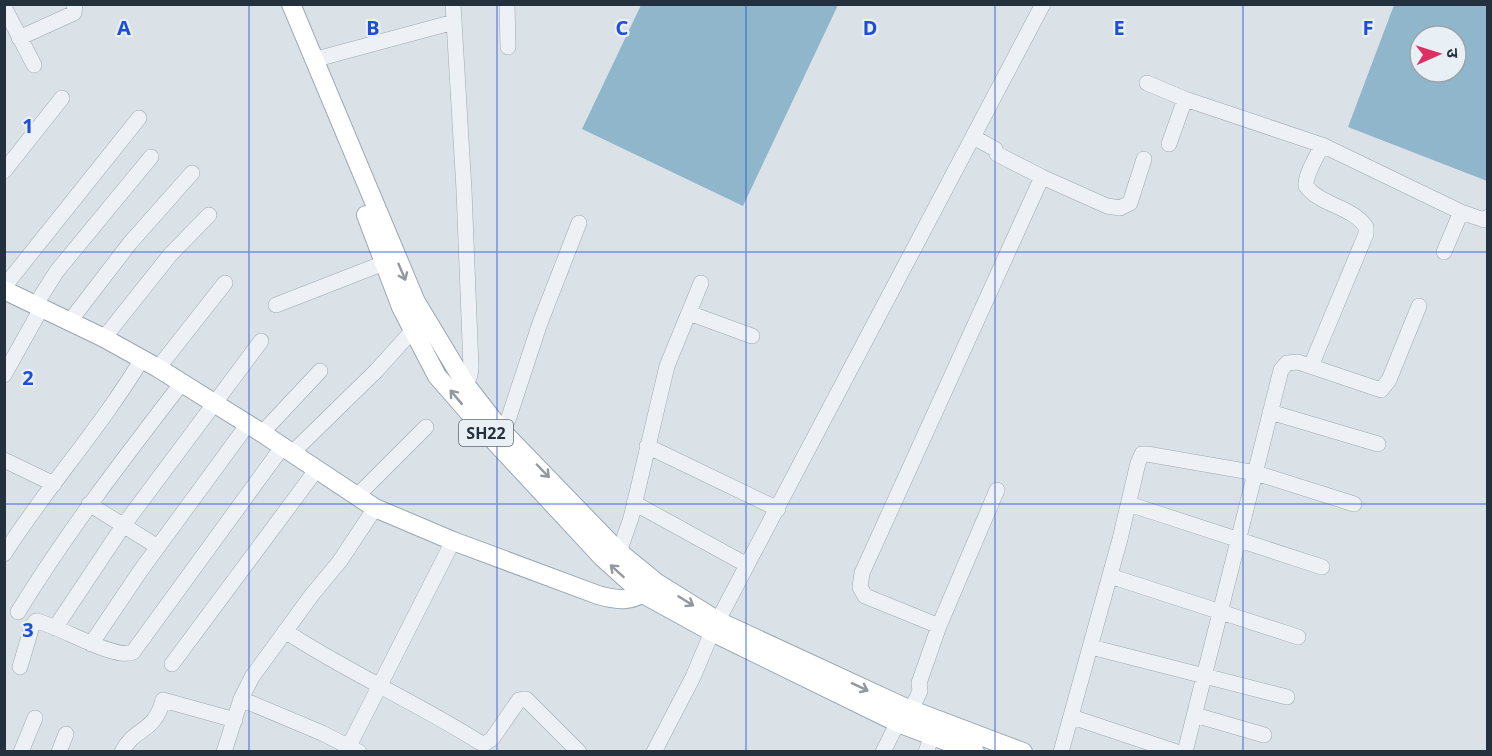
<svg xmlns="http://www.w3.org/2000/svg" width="1492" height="756" font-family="'Noto Sans','Noto Sans Devanagari',sans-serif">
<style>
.water{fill:#90b6cc;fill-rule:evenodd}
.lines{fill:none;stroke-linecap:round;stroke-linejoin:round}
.minor-casing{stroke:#9fa9b1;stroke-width:16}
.major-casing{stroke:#98a7b4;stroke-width:20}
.minor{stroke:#edf1f5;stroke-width:15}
.major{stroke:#fff;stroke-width:18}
.oneway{stroke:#91989e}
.grid{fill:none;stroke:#1d4ed8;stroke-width:1.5;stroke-opacity:0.55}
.labels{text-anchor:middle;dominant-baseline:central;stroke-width:4.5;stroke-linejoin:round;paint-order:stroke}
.shield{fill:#e9f0f5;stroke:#5e6a75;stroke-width:1.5}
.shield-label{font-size:16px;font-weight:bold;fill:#23313e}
.grid-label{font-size:20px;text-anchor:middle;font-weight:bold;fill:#1d4ed8;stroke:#e9f0f5;stroke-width:4.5;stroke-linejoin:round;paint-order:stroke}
</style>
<rect width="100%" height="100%" fill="#dae1e7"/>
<!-- water -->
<path class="water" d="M641 5H838L743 206 582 129Z
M1394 5H1487V181L1348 127ZM1420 36H1456V72H1420Z"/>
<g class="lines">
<defs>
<path id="minor" d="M453 4 464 190 471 368 470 375 466 385
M507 4 508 47
M4 7 34 65
M19 38 74 13 75 4
M313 60 454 22
M1147 83 1185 99 1322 145C1317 157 1305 174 1306 186 1321 206 1352 206 1366 227V234L1311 366
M973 137 995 149 997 154 1042 177 1107 206 1120 208 1130 203 1144 159
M1169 144 1185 99
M1322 145 1461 212 1484 220 1488 217
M4 171 62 98
M1444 252 1461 212
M4 287 139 118
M36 304 57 271 151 157
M276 305 384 263
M689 313 752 336
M70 321 130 243 192 173
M104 338 170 255 209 215
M158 368 225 283
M4 375 42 307
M1270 412 1378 444
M262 433 320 371
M495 437 505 426 509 417 540 323 579 223
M647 446 778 509
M292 453 376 371 413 330
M4 460 54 484
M357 496 426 427
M634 503 747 565
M89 504 158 547
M1129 504 1322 567
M619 552 631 518 667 366 701 283
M4 554C47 487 101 427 142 359
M1110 576 1298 637
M18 612C67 532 124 458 181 384
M939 626 865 596 860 587 862 573 1042 177
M55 628 123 526 261 341
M285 631C347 672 416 702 479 742L484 744 492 739 519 700 526 699 579 752
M91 644 141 570 248 424
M1091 647 1287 697
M172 664 317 469
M20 667 32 626 36 621C58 625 116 661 133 652L283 446
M241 699 322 733 359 752
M911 710 920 691 919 683 939 626 997 490
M1195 715 1264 735
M1072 717 1177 752
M349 746 453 541
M21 752 35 718
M59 752 66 734
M122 752C135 726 154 734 163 700L235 720
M224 752 241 699 252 677 311 596 340 561 375 508
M654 752 693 677 712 632 747 565 1043 4
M883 752 902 714
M926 752 932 736
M1061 752 1120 539 1138 463 1142 454H1147L1256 473 1354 504
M1185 752 1281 370 1287 363 1298 362 1381 390 1389 380 1419 306"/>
<path id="major" d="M291 4 416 302 466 385 501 430 619 552 657 583 718 621 904 707 1023 752
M366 215 401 307 437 376 484 430 602 557 643 594 712 632 898 723 975 752
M4 290 104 338 158 368 262 433 375 508 453 541 598 595C619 601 633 602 651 588"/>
</defs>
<!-- minor casing -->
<use href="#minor" class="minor-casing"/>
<!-- major casing -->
<use href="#major" class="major-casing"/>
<!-- minor -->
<use href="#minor" class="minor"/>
<!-- major -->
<use href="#major" class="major"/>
</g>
<!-- one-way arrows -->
<defs><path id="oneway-shaft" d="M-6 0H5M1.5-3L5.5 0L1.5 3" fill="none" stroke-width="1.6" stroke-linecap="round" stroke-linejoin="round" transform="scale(1.5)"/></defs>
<g class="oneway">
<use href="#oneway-shaft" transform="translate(402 272) rotate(67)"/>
<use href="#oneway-shaft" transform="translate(456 397) rotate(-130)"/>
<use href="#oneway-shaft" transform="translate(543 471) rotate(46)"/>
<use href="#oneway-shaft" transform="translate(617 571) rotate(-138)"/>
<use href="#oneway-shaft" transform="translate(686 601) rotate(32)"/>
<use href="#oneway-shaft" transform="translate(860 687) rotate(25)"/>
</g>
<!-- grid -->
<path class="grid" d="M249 4V752M497 4V752M746 4V752M995 4V752M1243 4V752M4 252H1488M4 504H1488"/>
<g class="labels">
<!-- shield labels -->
<rect class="shield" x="459" y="420" width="54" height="26" rx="4.5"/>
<g class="shield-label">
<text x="486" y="433">SH22</text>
</g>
</g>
<g class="grid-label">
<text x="124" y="35">A</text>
<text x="373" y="35">B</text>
<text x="622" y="35">C</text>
<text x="870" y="35">D</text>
<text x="1119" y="35">E</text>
<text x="1368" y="35">F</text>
<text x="28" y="133">1</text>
<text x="28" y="385">2</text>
<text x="28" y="637">3</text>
</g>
<!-- border -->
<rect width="1492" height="756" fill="none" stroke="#23313e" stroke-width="12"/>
<!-- north arrow -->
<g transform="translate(1438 54) rotate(87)"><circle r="28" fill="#e9f0f5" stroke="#9aa4ac" stroke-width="1.5"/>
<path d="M0-4.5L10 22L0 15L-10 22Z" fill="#dc2f62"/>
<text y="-9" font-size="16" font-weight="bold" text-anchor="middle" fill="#23313e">उ</text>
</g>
</svg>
